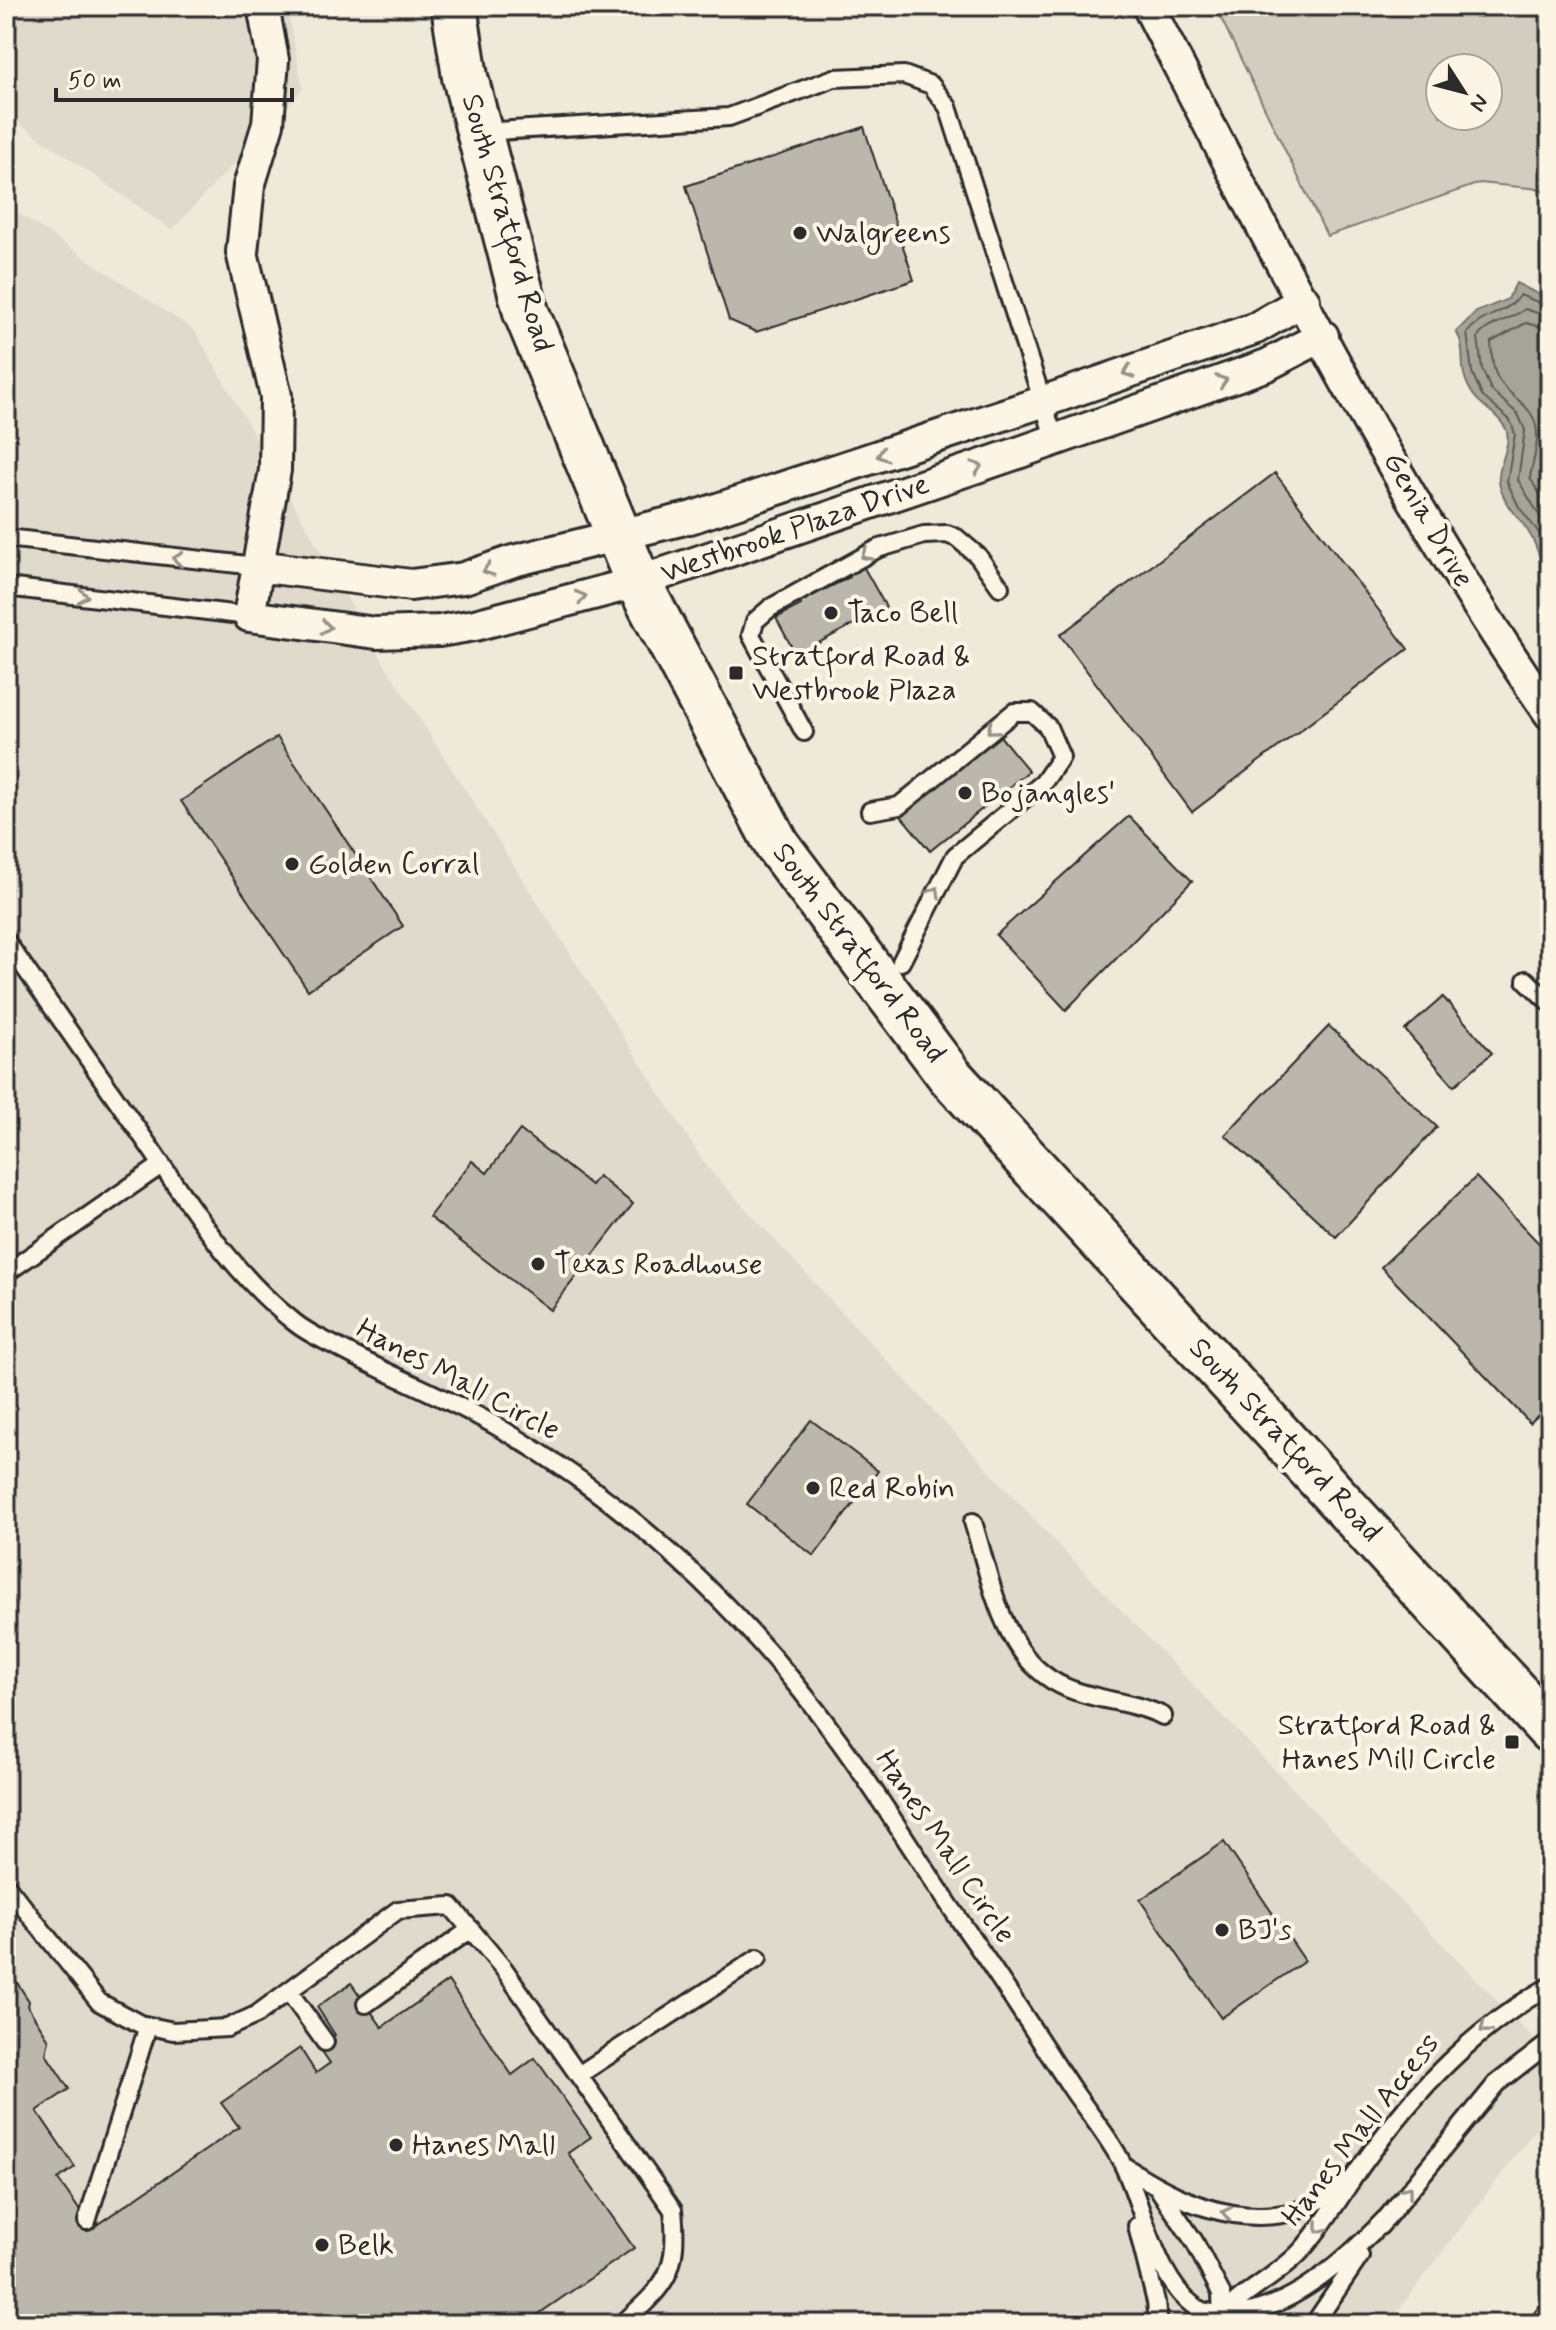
<svg xmlns="http://www.w3.org/2000/svg" width="1556" height="2330" font-family="Mynerve,sans-serif">
<style>
.built{fill:#e0dacc}
.green{fill:#d2cdc0;stroke:#7e7c76;stroke-width:2;fill-rule:evenodd}
.water{fill:#a6a399;stroke:#75736d;stroke-width:2}
.lines{fill:none;stroke-linecap:round;stroke-linejoin:round}
.shore{stroke:#5c5b57;stroke-width:2}
.building{fill:#bcb7ac;stroke:#2b2b2b;stroke-width:2}
.lane-casing{stroke:#2b2b2b;stroke-width:22}
.street-casing{stroke:#2b2b2b;stroke-width:36}
.primary-casing{stroke:#2b2b2b;stroke-width:50}
.lane{stroke:#fcf5e5;stroke-width:16}
.street{stroke:#fcf5e5;stroke-width:30}
.primary{stroke:#fcf5e5;stroke-width:44}
.oneway{stroke:#949088}
.poi-dot{fill:#2b2b2b;stroke:#fcf5e5;stroke-width:3}
.labels{text-anchor:middle;dominant-baseline:central;stroke-width:8;stroke-linejoin:round;paint-order:stroke}
.street-label{font-size:30px;fill:#2b2b2b;stroke:#fcf5e5}
.poi-label{font-size:30px;fill:#2b2b2b;stroke:#fcf5e5;text-anchor:start}
</style>
<rect width="100%" height="100%" fill="#efe9da"/>
<filter id="ink" filterUnits="userSpaceOnUse"><feTurbulence type="fractalNoise" baseFrequency=".0125" numOctaves="2"/><feDisplacementMap in="SourceGraphic" scale="16" xChannelSelector="R" yChannelSelector="G"/><feConvolveMatrix kernelMatrix="1 2 1 2 8 2 1 2 1" color-interpolation-filters="sRGB"/></filter>
<g filter="url(#ink)">
<!-- built -->
<path class="built" d="M6 6H287L303 89 172 230 6 114Z
M6 205 195 331 387 668 707 1167 1049 1535 1550 2056V2110L1388 2324H6Z"/>
<!-- green -->
<path class="green" d="M1215 6H1550V195L1540 189 1480 183 1327 236ZM1440 68H1488V116H1440Z"/>
<!-- water -->
<path class="water" d="M1516 283 1550 300V572C1540 564 1539 552 1533 540 1525 521 1501 504 1499 481 1497 465 1514 442 1505 427 1492 406 1472 406 1464 374 1461 361 1465 343 1456 332L1476 312 1508 299Z"/>
<g class="lines">
<!-- shore -->
<path class="shore" d="M1550 307 1520 295C1506 315 1481 314 1467 333L1472 372 1482 396 1510 420 1515 434 1507 482 1519 507 1539 533 1550 561
M1550 317 1525 309C1511 320 1488 323 1478 337L1482 369 1491 390 1518 414 1525 430 1518 480 1550 533
M1550 329 1526 323 1491 342C1492 356 1492 373 1502 384 1516 402 1536 407 1537 434 1538 448 1532 464 1530 478L1550 511"/>
</g>
<!-- building -->
<path class="building" d="M864 127 914 280 756 332 729 320 686 186Z
M1275 473 1408 649 1192 812 1060 635Z
M863 566 886 607 796 655 776 618 801 605 799 602 850 577 848 574Z
M1000 736 1029 771 930 851 901 816Z
M277 737 403 926 308 990 181 801Z
M1129 816 1192 881 1066 1010 996 935Z
M1443 997 1492 1053 1454 1086 1405 1030Z
M1329 1026 1437 1127 1336 1237 1225 1135Z
M520 1130 591 1185 598 1176 633 1204 550 1310 429 1217 472 1161 487 1173Z
M1476 1177 1550 1255V1404L1530 1423 1381 1267Z
M811 1420 878 1471 814 1556 747 1504Z
M1224 1842 1305 1961 1221 2018 1140 1900Z
M6 1974 12 1975 29 2001 28 2007 49 2040 46 2054 69 2089 37 2111 75 2167 58 2179 92 2228 239 2127 221 2103 300 2048 316 2073 330 2063 319 2047 335 2035 317 2007 351 1983 382 2027 448 1981 512 2075 535 2058 591 2137 568 2153 634 2248 524 2324H6Z
M1550 2291V2324H1526Z"/>
<g class="lines">
<defs>
<path id="lane" d="M480 132 729 117 834 78 904 75 931 85 948 107 1055 440
M6 538 256 566
M6 587 249 616
M804 732 751 635 755 621 770 608 877 549 924 535 947 534 957 538 978 556 1000 587
M870 811 899 806 1014 712H1032L1048 727 1061 757 1043 783 955 856 901 962
M6 941C54 1009 101 1078 149 1146 193 1210 232 1273 294 1322 307 1333 324 1340 339 1348 391 1376 446 1397 498 1427 634 1506 748 1615 840 1742 887 1807 928 1876 974 1941 1008 1990 1039 2039 1072 2089 1089 2114 1111 2139 1124 2167 1144 2208 1157 2288 1202 2311 1271 2330 1342 2264 1385 2219
M1526 980 1550 1003
M6 1273 160 1166
M973 1522C992 1582 1002 1661 1067 1688 1098 1701 1132 1701 1163 1716
M6 1885 99 2002 140 2024 173 2031 227 2028 256 2015 398 1910 451 1906 504 1969 673 2210C679 2272 667 2284 622 2324
M289 1992 325 2042
M366 2004 471 1929
M580 2074 758 1958
M1124 2166C1174 2199 1234 2228 1296 2211 1314 2206 1333 2191 1350 2181
M1160 2191 1194 2241 1221 2293 1222 2322
M87 2221 148 2026
M1137 2226 1156 2302 1158 2324
M1380 2226 1496 2084 1550 2042
M1217 2322C1239 2293 1276 2278 1301 2251 1326 2223 1343 2191 1365 2161 1416 2090 1473 2029 1550 1986
M1314 2324 1360 2256"/>
<path id="street" d="M263 6 273 60 268 124 249 186 242 252 276 396 275 470 249 616 376 633 439 631 475 625 638 582 1015 454 1267 365 1323 336
M1148 6C1272 247 1395 491 1550 714
M256 566 411 585 464 578 513 561 693 517 1042 402 1256 328 1304 300"/>
<path id="primary" d="M454 6 465 77 526 312 638 582 777 845 950 1076 1550 1730"/>
</defs>
<!-- lane casing -->
<use href="#lane" class="lane-casing"/>
<!-- street casing -->
<use href="#street" class="street-casing"/>
<!-- primary casing -->
<use href="#primary" class="primary-casing"/>
<!-- lane -->
<use href="#lane" class="lane"/>
<!-- street -->
<use href="#street" class="street"/>
<!-- primary -->
<use href="#primary" class="primary"/>
</g>
<!-- one-way arrows -->
<defs><path id="oneway-chevron" d="M-2-3.5L2.5 0L-2 3.5" fill="none" stroke-width="1.6" stroke-linecap="round" stroke-linejoin="round" transform="scale(2)"/></defs>
<g class="oneway">
<use href="#oneway-chevron" transform="translate(1128 372) rotate(161)"/>
<use href="#oneway-chevron" transform="translate(1222 381) rotate(-19)"/>
<use href="#oneway-chevron" transform="translate(882 455) rotate(162)"/>
<use href="#oneway-chevron" transform="translate(977 467) rotate(-19)"/>
<use href="#oneway-chevron" transform="translate(866 555) rotate(151)"/>
<use href="#oneway-chevron" transform="translate(178 559) rotate(-174)"/>
<use href="#oneway-chevron" transform="translate(488 570) rotate(160)"/>
<use href="#oneway-chevron" transform="translate(83 596) rotate(7)"/>
<use href="#oneway-chevron" transform="translate(581 597) rotate(-15)"/>
<use href="#oneway-chevron" transform="translate(326 627) rotate(8)"/>
<use href="#oneway-chevron" transform="translate(992 729) rotate(141)"/>
<use href="#oneway-chevron" transform="translate(935 892) rotate(-61)"/>
<use href="#oneway-chevron" transform="translate(1485 2028) rotate(142)"/>
<use href="#oneway-chevron" transform="translate(1407 2191) rotate(-52)"/>
<use href="#oneway-chevron" transform="translate(1227 2213) rotate(-169)"/>
<use href="#oneway-chevron" transform="translate(1320 2228) rotate(129)"/>
</g>
</g>
<!-- markers -->
<g class="poi-dot">
<circle cx="800" cy="233" r="8"/>
<circle cx="831" cy="613" r="8"/>
<rect x="728" y="665" width="16" height="16" rx="4"/>
<circle cx="965" cy="793" r="8"/>
<circle cx="292" cy="864" r="8"/>
<circle cx="538" cy="1264" r="8"/>
<circle cx="813" cy="1488" r="8"/>
<rect x="1504" y="1734" width="16" height="16" rx="4"/>
<circle cx="1222" cy="1930" r="8"/>
<circle cx="396" cy="2145" r="8"/>
<circle cx="322" cy="2245" r="8"/>
</g>
<g class="labels">
<!-- street labels -->
<g class="street-label">
<text transform="translate(507 223) rotate(74)">South Stratford Road</text>
<text transform="translate(1428 520) rotate(60)">Genia Drive</text>
<text transform="translate(795 529) rotate(-19)">Westbrook Plaza Drive</text>
<text transform="translate(859 953) rotate(53)">South Stratford Road</text>
<text transform="translate(458 1380) rotate(28)">Hanes Mall Circle</text>
<text transform="translate(1285 1440) rotate(47)">South Stratford Road</text>
<text transform="translate(945 1847) rotate(56)">Hanes Mall Circle</text>
<text transform="translate(1361 2130) rotate(-52)">Hanes Mall Access</text>
</g>
<!-- poi labels -->
<g class="poi-label">
<text x="816" y="233">Walgreens</text>
<text x="847" y="613">Taco Bell</text>
<text x="752" y="656">Stratford Road &amp;<tspan x="752" dy="34">Westbrook Plaza</tspan></text>
<text x="981" y="793">Bojangles'</text>
<text x="308" y="864">Golden Corral</text>
<text x="554" y="1264">Texas Roadhouse</text>
<text x="829" y="1488">Red Robin</text>
<text x="1496" y="1725" text-anchor="end">Stratford Road &amp;<tspan x="1496" dy="34">Hanes Mill Circle</tspan></text>
<text x="1238" y="1930">BJ's</text>
<text x="412" y="2145">Hanes Mall</text>
<text x="338" y="2245">Belk</text>
</g>
</g>
<!-- margin -->
<rect width="1556" height="2330" fill="none" stroke="#fcf5e5" stroke-width="32"/>
<rect x="16" y="16" width="1524" height="2298" fill="none" stroke="#2b2b2b" stroke-width="3" filter="url(#ink)"/>
<!-- north arrow -->
<g transform="translate(1464 92) rotate(126)"><circle r="38" fill="#fcf5e5" stroke="#a8a49b" stroke-width="2"/>
<path d="M0-6L14 30L0 20L-14 30Z" fill="#2b2b2b"/>
<text y="-12" font-size="22" font-weight="bold" text-anchor="middle" fill="#2b2b2b">N</text>
</g>
<!-- scale -->
<path d="M56 88v12h236v-12" fill="none" stroke="#2b2b2b" stroke-width="4"/>
<text x="68" y="88" font-size="24" fill="#2b2b2b" stroke="#fcf5e5" stroke-width="6" paint-order="stroke">50 m</text>
</svg>
